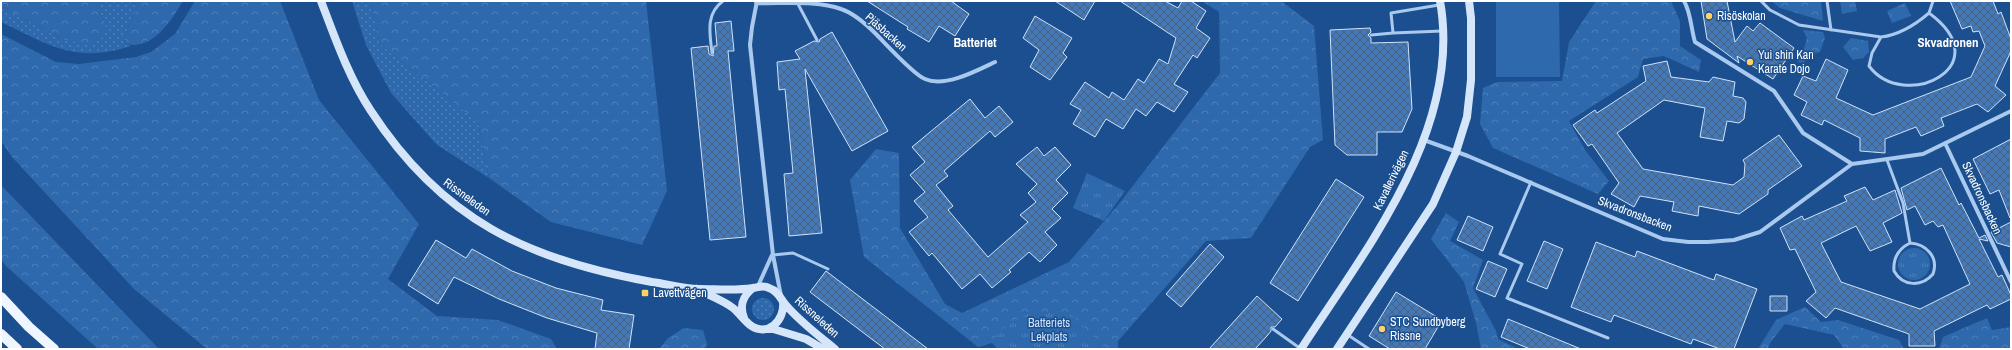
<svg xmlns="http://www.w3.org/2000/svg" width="2012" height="350" font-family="'Archivo Narrow',sans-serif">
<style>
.grass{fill:url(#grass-dots)}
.forest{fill:url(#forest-crowns)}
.park{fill:url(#park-tufts)}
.pitch{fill:#2e69ad}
.building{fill:url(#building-cross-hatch);stroke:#cfe3fa}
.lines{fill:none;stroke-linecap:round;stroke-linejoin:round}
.lane{stroke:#a9c9ee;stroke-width:3}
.street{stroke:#a9c9ee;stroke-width:4}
.secondary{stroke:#d6e6fa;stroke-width:8}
.primary{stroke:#f0f6ff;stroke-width:10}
.poi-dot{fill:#ffd166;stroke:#1b4f8f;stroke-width:1.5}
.labels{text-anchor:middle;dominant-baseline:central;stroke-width:3;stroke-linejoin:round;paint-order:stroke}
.poi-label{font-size:12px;fill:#fff;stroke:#1b4f8f;text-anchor:start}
.street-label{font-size:12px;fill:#fff;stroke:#1b4f8f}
.park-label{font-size:12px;fill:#cfe3fa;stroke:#1b4f8f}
.neighbourhood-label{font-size:13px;font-weight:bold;fill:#fff;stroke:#1b4f8f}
</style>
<defs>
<pattern id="grass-dots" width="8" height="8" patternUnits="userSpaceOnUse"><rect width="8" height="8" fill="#2e69ad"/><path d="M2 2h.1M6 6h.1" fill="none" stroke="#4d80b9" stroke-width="1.8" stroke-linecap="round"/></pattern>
<pattern id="forest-crowns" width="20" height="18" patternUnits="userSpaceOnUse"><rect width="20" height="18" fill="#2e69ad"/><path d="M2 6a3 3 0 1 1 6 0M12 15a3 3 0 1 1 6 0" fill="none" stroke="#4d80b9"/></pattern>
<pattern id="park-tufts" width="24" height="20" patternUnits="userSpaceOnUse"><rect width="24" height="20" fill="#2e69ad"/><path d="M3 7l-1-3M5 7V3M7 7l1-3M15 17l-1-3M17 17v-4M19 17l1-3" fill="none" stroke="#4d80b9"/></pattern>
<pattern id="building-cross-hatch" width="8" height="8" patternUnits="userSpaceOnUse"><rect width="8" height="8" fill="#4478b7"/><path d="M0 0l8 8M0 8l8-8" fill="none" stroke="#486282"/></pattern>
</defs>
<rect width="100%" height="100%" fill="#1b4f8f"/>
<!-- grass -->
<path class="grass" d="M103 1H130L137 6C133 19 125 30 124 43L131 46C75 64 49 45 1 22V6L65 40 106 24 96 6Z
M352 1H370L380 44 478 122 489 178 437 145 391 93 366 45Z
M752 309a11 11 0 1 1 22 0a11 11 0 1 1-22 0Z"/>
<!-- forest -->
<path class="forest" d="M1 1H103L96 6 106 24 103 37 89 45 65 40 1 6Z
M130 1H183C171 21 151 53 124 43 125 30 133 19 137 6Z
M195 1H280L319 100 419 224 388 279 437 316 498 320 551 339 557 349H207L134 289 12 157 1 141V34L56 62 79 64 136 57 151 52 175 34Z
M370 1H646L667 191 642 245 551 222 489 178 478 122 380 44Z
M1202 1H1281L1314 26 1323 140 1310 147 1251 238 1206 241 1118 341V349H1006L992 343 978 347 864 257 850 180 876 149 899 153 900 228 945 304 962 313 1069 262 1118 205 1220 73 1219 12Z
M1596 1H1671L1680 21V46L1701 60 1699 72 1664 56 1643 59 1638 77 1569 121 1585 150 1609 181 1598 194 1493 148 1480 124 1483 88 1497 82 1562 81 1569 42Z
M1771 1H1821L1823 21 1780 8Z
M1803 30 1823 32 1825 38 1820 52 1808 55 1804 63 1797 62 1802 56 1807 38Z
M1851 38 1868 41 1869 52 1863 58 1853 60 1843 47Z
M1 186H2L159 349H98L6 266 1 259Z
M1446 213 1459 222 1450 241 1483 260 1473 288 1496 331 1498 339 1519 349H1481L1476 323 1464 282 1431 239Z
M1805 307 1821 322 1838 320 1899 340 1904 349H1844L1834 335 1785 324 1770 343 1768 349H1758L1776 320Z
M1987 318 1992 330 2011 327V349H1939L1943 337Z
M684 328 703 330 707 344 705 349H659L668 338Z"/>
<!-- park -->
<path class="park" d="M1840 1H1855L1857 11 1842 14Z
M1905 3 1911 16 1892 23 1887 11Z
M1087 173 1125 191 1104 221 1073 208Z
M1898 264a16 16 0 1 1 32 0a16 16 0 1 1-32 0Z
M1032 311 1070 313 1106 349H998L992 343 1003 328Z"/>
<!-- pitch -->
<path class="pitch" d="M1496 1H1559L1560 77H1496Z"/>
<!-- building -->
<path class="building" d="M867 1H951L969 14 955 36 939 26 929 42 907 29 908 27Z
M1055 1H1095L1084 20Z
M1120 1H1165L1178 8 1182 1H1191L1206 11 1196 28 1210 38 1197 58 1193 55 1174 84 1188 92 1174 112 1157 102 1146 116 1136 109 1123 129 1106 119 1095 137 1073 124 1081 110 1070 104 1085 82 1109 98 1112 92 1124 100 1138 79 1144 83 1159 59 1168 64 1176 38Z
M1701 1H1727L1735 42 1747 26 1753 31 1760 23 1794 48 1773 79 1737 56 1739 63 1707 39Z
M1950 1H1993L1998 14 2001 12 2011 39V51L1995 86 2006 95 1988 112 1977 104 1941 118 1944 126 1921 136 1916 127 1885 139V153L1860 151V138L1824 120 1822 125 1801 115 1807 102 1794 95 1803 76 1816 81 1826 59 1848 70 1836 98 1873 115 1971 77 1985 46 1979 31 1973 32 1971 26 1962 29Z
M1035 16 1072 38 1063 53 1067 57 1050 80 1030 67 1039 50 1023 38Z
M731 21 734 51H728L746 237 710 240 691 48 708 46 709 54 713 56 714 46H717L715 23Z
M1370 28 1371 32 1368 35 1371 38V43L1408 42 1412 109 1402 132H1377V155H1347L1335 145 1330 30Z
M832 32 888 131 852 151 805 69 822 233 789 236 784 174 793 173 785 89 779 90 777 62 800 59 795 51 814 41 819 42 820 39Z
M1667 61 1671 77 1709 82 1713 77 1735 82 1733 96 1743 98 1746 102 1744 119 1739 123 1727 121 1723 141 1700 137 1705 108 1664 100 1617 133 1643 169 1733 185 1744 177 1745 164 1743 160 1779 135 1802 166 1768 190V194L1739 214 1699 206 1698 216 1672 211 1674 202 1640 196 1634 207 1611 194 1619 183 1592 144 1588 146 1573 125 1595 110 1597 113 1646 81 1643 66Z
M970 99 985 118 999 106 1013 122 995 137 990 131 944 171 948 176 936 185 953 206 948 210 988 257 1028 222 1020 215 1036 202 1028 193 1037 184 1016 164 1037 147 1044 156 1055 147 1071 165 1056 180 1068 193 1052 209 1061 218 1045 232 1057 245 1040 262 1029 252 1009 270 1011 272 992 288 980 274 962 289 932 253 929 256 909 232 928 217 914 201 925 192 910 175 925 162 912 147Z
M2011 139V218H2010L1999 190 1990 194 1973 159Z
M1941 168 1959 205 1961 203 1979 238 1985 235 1988 241 1979 239 1998 277 2002 275 2011 295V299L1990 309 1987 305 1934 331 1935 346H1909V334L1835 308 1826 318 1806 301 1816 292 1795 249 1790 250 1780 228 1802 216 1804 220 1847 201 1844 196 1865 187 1873 200 1895 190 1902 213 1883 223 1892 242 1870 251 1856 226 1821 243 1841 282 1920 309 1970 284 1943 225 1938 227 1933 221 1925 225 1915 206 1907 210 1901 188Z
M1336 179 1364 197 1298 301 1270 283Z
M1468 216 1493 227 1483 251 1457 240Z
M2011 222V247L1997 243 1991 232Z
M436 240 466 258 472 249 512 271 556 288 603 300 601 310 634 315 629 349H595L597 333 547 318 499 299 454 277 438 304 408 285Z
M1544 241 1563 249 1547 289 1527 281Z
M1596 242 1635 257 1637 251 1714 280 1716 274 1757 289 1734 349H1720L1693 339 1691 344 1614 315 1611 322 1571 307Z
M1210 244 1224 257 1181 307 1166 294Z
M1488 261 1507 269 1495 297 1476 289Z
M826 271 881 313 928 349H885L865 334 810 292Z
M1396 292 1442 320 1425 349H1390L1369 336Z
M1257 296 1282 319 1275 327H1271V331L1267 336 1255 349H1209Z
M1770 296H1787V311H1770Z
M1508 319 1581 349H1530L1501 337Z"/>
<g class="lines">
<!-- lane -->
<path class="lane" d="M1761 1 1770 10 1799 25 1881 37
M1827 1 1831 30
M798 4 817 40
M1439 5 1391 13 1393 33 1442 31
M1929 13C2001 66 1904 113 1869 66L1872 53 1881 37C1899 35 1915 25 1929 13Z
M1929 13 1933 1
M1371 35 1393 33
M712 53C710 34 705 14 723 1
M1887 160 1903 203 1910 243C1926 244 1939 257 1933 274 1922 287 1903 287 1894 271 1893 259 1898 249 1910 243
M1531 182 1500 254 1522 264 1507 298 1608 338
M773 255 793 253 828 269
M1273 329 1301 349
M1348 335 1369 349"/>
<!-- street -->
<path class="street" d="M757 1 752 27 750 45 773 255 781 296
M1684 1C1691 13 1691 29 1695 42L1774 91 1803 133 1852 164
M756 3C783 4 816 0 841 9 853 13 867 25 876 34 886 44 913 74 925 79 945 88 978 70 995 62
M1424 140 1468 156 1663 239 1688 242H1708L1734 240 1760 232 1852 164 1923 154 2011 111
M1945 143 2011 282
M758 286 772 255"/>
<!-- secondary -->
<path class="secondary" d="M321 1C335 38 349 78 371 111 442 220 528 260 652 282 667 284 684 289 699 289 716 289 736 291 753 288 759 287 764 285 769 288 778 291 780 298 785 304 799 321 818 335 835 349
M697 289C708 295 723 300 733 308 739 313 744 320 750 325 768 338 785 320 783 302
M744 318C739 305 743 296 753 288
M770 328 806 339 823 349
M1301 349C1366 249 1463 128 1440 1
M1337 349 1433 204 1456 152 1467 117 1471 80V18L1469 1"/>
<!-- primary -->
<path class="primary" d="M1 297 29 327 54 349
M1 334 17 349"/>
</g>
<!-- markers -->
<g class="poi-dot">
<circle cx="1709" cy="16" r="4"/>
<circle cx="1750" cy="62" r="4"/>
<rect x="641" y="289" width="8" height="8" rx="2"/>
<circle cx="1382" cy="329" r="4"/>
</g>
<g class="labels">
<!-- poi labels -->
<g class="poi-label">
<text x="1717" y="16">Risöskolan</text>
<text x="1758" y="55">Yui shin Kan<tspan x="1758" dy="14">Karate Dojo</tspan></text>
<text x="653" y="293">Lavettvägen</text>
<text x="1390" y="322">STC Sundbyberg<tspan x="1390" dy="14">Rissne</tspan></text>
</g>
<!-- street labels -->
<g class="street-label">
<text transform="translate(886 32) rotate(42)">Pjäsbacken</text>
<text transform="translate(1391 180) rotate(-64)">Kavallerivägen</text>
<text transform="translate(467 197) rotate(36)">Rissneleden</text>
<text transform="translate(1982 198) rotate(65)">Skvadronsbacken</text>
<text transform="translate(1635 214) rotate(21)">Skvadronsbacken</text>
<text transform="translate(817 317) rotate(42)">Rissneleden</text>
</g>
<!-- park labels -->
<g class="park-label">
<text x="1049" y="323">Batteriets<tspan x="1049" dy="14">Lekplats</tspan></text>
</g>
<!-- neighbourhood labels -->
<g class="neighbourhood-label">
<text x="975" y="42">Batteriet</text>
<text x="1948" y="42">Skvadronen</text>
</g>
</g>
<!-- border -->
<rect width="2012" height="350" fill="none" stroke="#ffffff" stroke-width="4"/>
</svg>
